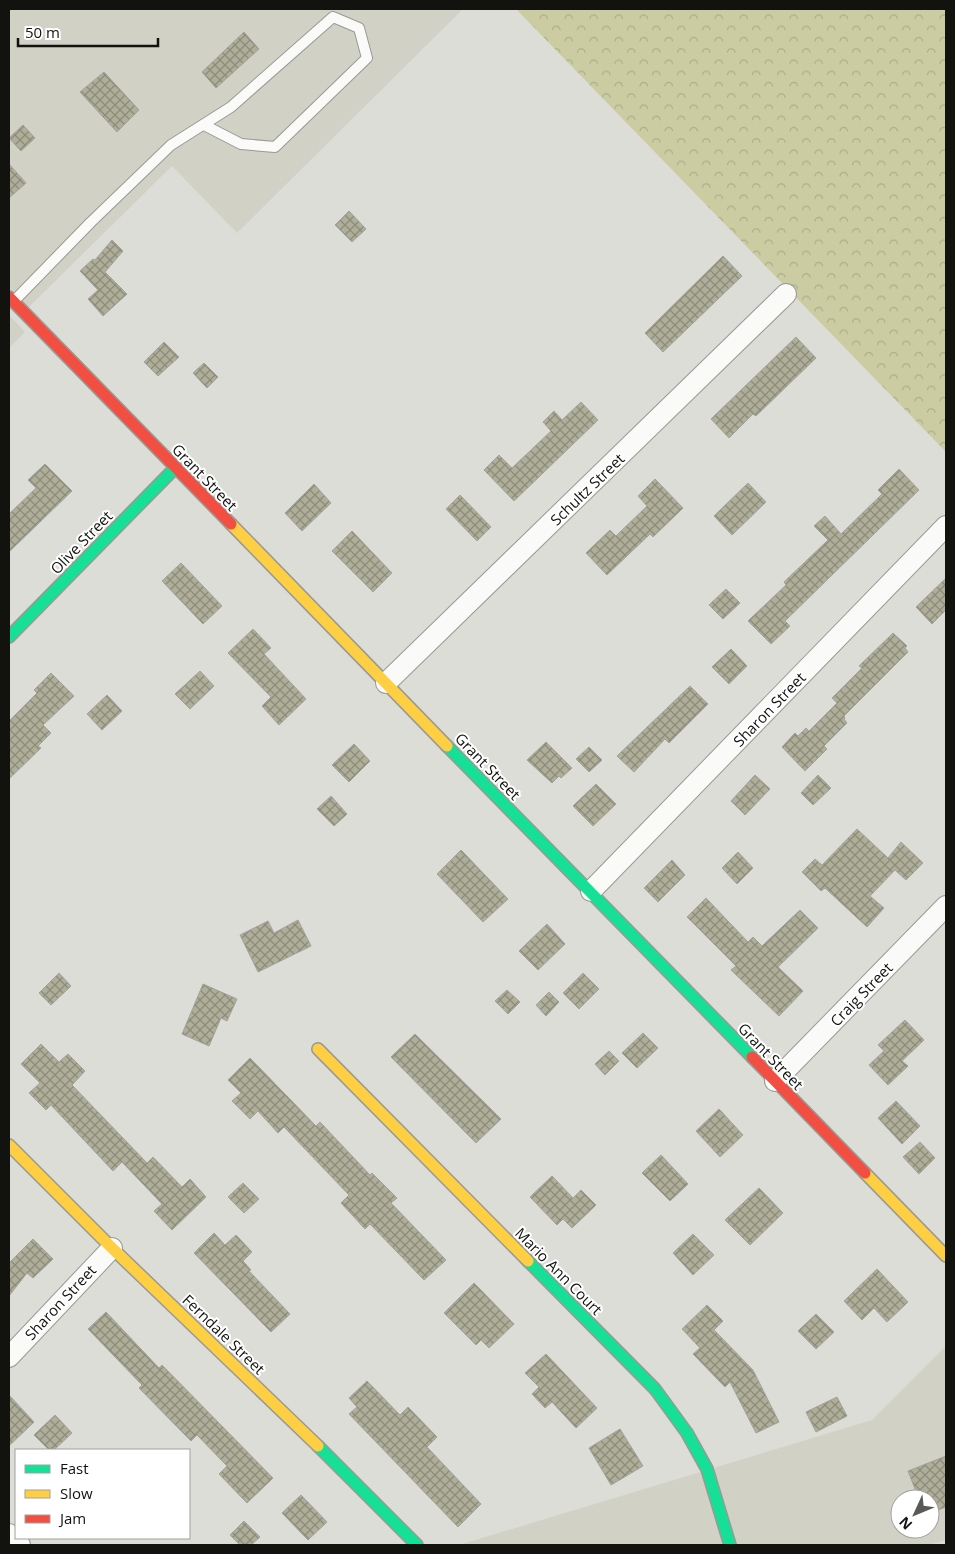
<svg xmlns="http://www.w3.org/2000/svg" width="955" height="1554" font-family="'Open Sans',sans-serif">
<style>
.built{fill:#d1d1c5;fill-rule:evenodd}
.forest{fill:url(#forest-crowns)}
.building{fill:url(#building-cross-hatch);stroke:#a2a29e}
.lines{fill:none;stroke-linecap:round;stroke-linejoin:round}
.lane-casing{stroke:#999995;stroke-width:12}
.street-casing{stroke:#999995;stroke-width:22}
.fast-casing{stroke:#999995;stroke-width:14}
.slow-casing{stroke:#999995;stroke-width:14}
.jam-casing{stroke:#999995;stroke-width:14}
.lane{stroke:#fafaf9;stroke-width:10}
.street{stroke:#fafaf9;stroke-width:20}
.fast{stroke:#16e098;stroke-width:11}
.slow{stroke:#ffcf43;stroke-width:11}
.jam{stroke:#f24e42;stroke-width:11}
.labels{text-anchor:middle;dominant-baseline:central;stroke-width:4;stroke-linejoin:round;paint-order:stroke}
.street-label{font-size:15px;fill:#12120f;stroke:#fff}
</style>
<defs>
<pattern id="forest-crowns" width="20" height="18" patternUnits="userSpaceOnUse" patternTransform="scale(1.25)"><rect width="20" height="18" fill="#cbcca2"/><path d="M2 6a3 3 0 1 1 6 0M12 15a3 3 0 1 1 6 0" fill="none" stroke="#adae8a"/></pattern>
<pattern id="building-cross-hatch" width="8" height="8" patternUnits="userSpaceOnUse" patternTransform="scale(1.25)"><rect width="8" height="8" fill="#afae98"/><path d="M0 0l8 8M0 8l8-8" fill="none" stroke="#8d8c7a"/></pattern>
</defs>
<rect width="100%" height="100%" fill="#ddddd8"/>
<!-- built -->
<path class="built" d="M9 9H463L237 233 172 166 29 307 9 287Z
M9 315 25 332 9 348Z
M946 1346V1540L929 1545H459L872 1420ZM900 1499H930V1529H900Z"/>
<!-- forest -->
<path class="forest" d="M516 9H946V452Z"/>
<!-- building -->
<path class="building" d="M244 32 259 49 216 88 202 72Z
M104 72 139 110 117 132 80 92Z
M23 125 35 138 21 151 9 138Z
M9 164 26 183 9 198Z
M349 211 366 229 352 242 335 225Z
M112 240 123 251 105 272 127 294 103 316 88 299 98 290 80 271 93 259 95 260Z
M723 256 742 276 663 352 645 333Z
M796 337 816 358 756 416 753 414 729 438 711 419Z
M164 342 179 357 158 376 144 362Z
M204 363 218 377 207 388 193 373Z
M581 402 598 420 514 501 484 470 499 455 512 468 551 431 543 422 554 411 562 420Z
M45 464 72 491 9 552V514L36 488 28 480Z
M899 469 919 490 785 621 790 626 771 644 748 621 786 585 784 582 828 540 814 526 825 516 841 534 882 494 878 490Z
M655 479 683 508 653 537 650 534 607 575 586 553 610 530 616 536 647 506 638 496Z
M748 483 766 502 732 535 714 516Z
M314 484 331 503 302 531 285 513Z
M460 495 491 527 477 541 446 509Z
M352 531 392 573 373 592 332 551Z
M181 563 222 606 203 624 162 581Z
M946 578V610L932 624 916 607Z
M726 589 740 603 723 619 709 605Z
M253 629 271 648 264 654 306 699 279 725 262 706 271 697 228 653Z
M893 633 907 646 905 648 908 652 844 716 845 718 844 719 847 723 824 746 827 749 805 771 782 747 795 733 798 736 806 728 809 731 837 703 832 698 862 668 859 666Z
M731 649 747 666 729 684 712 667Z
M200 671 214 686 190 709 175 694Z
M51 673 74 696 43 725 51 733 38 746 41 748 9 779V721L37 693 34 690Z
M690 686 708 704 669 743 665 739 634 772 617 756Z
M107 695 122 711 102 730 87 714Z
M546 742 572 768 561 778 559 776 552 783 527 760Z
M354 744 370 761 349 782 332 765Z
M589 747 602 760 589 772 576 759Z
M755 775 770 789 745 815 731 801Z
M818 775 831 788 813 805 801 793Z
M596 784 616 804 593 826 573 806Z
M331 796 347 814 334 826 317 809Z
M857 829 888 858 901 842 923 863 906 880 895 870 870 896 884 908 867 927 825 888 821 891 802 872 815 859 822 865Z
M461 850 508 899 483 922 437 874Z
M738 852 753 868 737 884 722 868Z
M672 860 685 875 658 902 644 888Z
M706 898 748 942 753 937 762 946 800 910 818 928 778 967 803 991 779 1016 731 970 736 966 687 917Z
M298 920 311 946 258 972 240 935 268 921 274 933Z
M547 924 565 944 538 970 519 951Z
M59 973 71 986 51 1005 39 993Z
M583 973 599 989 579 1009 563 993Z
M203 984 237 999 227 1021 221 1018 209 1046 182 1034Z
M507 990 520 1002 508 1014 495 1001Z
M549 992 559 1002 546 1016 536 1005Z
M905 1020 924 1040 902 1061 908 1066 888 1085 869 1065 884 1051 878 1045Z
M643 1033 658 1048 637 1068 622 1053Z
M415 1034 501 1119 476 1143 391 1057Z
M41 1044 59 1062 68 1054 85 1071 72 1085 147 1163 153 1157 182 1187 190 1179 206 1197 172 1230 154 1211 162 1204 122 1162 113 1171 51 1105 46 1110 29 1093 40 1083 21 1064Z
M609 1051 619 1061 605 1075 595 1064Z
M250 1058 316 1126 320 1122 370 1175 372 1173 397 1198 391 1203 446 1260 424 1280 370 1224 365 1229 341 1203 349 1195 284 1127 278 1133 258 1111 250 1119 232 1101 241 1093 228 1080Z
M896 1101 920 1126 902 1144 878 1118Z
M719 1109 743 1135 720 1157 696 1131Z
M920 1142 935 1158 919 1174 903 1157Z
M661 1155 688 1184 670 1201 642 1173Z
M552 1176 573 1198 581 1190 596 1205 572 1228 563 1219 557 1225 530 1197Z
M243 1183 259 1199 244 1213 228 1197Z
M759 1188 783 1213 750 1245 725 1220Z
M214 1233 225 1245 236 1235 252 1252 243 1261 251 1270 249 1271 290 1314 271 1332 194 1253Z
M693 1234 714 1255 693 1275 673 1253Z
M33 1239 53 1259 33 1278 27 1273 9 1296V1263Z
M877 1269 908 1302 887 1322 874 1308 862 1320 844 1301Z
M474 1283 514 1324 489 1348 481 1340 476 1345 444 1313Z
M707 1305 723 1321 714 1330 753 1370 779 1422 756 1433 730 1382 725 1387 693 1354 700 1348 682 1329Z
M106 1312 159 1368 162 1365 273 1478 247 1503 219 1474 227 1466 197 1435 191 1441 139 1388 142 1385 88 1329Z
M816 1314 834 1332 816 1349 798 1331Z
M546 1354 597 1408 576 1428 552 1402 545 1408 532 1394 539 1387 525 1373Z
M367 1381 400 1415 408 1407 437 1437 427 1447 481 1504 458 1527 349 1414 357 1407 349 1398Z
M9 1395 34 1422 9 1446Z
M837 1397 847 1416 816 1432 806 1412Z
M55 1415 72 1433 54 1450H49L34 1435Z
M620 1429 643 1466 611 1485 589 1448Z
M946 1456V1507L930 1513V1499H919L908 1471Z
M301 1495 327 1522 308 1540 282 1513Z
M244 1521 260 1537 251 1545H240L230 1535Z"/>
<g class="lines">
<defs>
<path id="lane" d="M14 301 91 222 171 145 231 107 333 17 359 28 367 58 275 147 241 144 204 125"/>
<path id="street" d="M386 683 786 294
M591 891 946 526
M775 1081 946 906
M9 1357 112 1248
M9 1534 20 1545"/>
<path id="fast" d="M9 637 175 468
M447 746 752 1057
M528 1261 655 1389 687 1433 707 1469 730 1545
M318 1446 417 1545"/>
<path id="slow" d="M231 524 447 746
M318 1049 528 1261
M9 1145 112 1248 318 1446
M865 1173 946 1256"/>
<path id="jam" d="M9 297 231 524
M752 1057 865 1173"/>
</defs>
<!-- lane casing -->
<use href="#lane" class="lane-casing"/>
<!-- street casing -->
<use href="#street" class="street-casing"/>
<!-- fast casing -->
<use href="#fast" class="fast-casing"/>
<!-- slow casing -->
<use href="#slow" class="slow-casing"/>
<!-- jam casing -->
<use href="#jam" class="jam-casing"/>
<!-- lane -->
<use href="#lane" class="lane"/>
<!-- street -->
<use href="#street" class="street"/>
<!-- fast -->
<use href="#fast" class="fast"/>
<!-- slow -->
<use href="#slow" class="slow"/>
<!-- jam -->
<use href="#jam" class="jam"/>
</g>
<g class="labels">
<!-- street labels -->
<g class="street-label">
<text transform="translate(205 477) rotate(46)">Grant Street</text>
<text transform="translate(587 489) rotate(-44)">Schultz Street</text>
<text transform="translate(81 542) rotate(-46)">Olive Street</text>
<text transform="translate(769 709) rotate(-46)">Sharon Street</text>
<text transform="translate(488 766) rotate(46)">Grant Street</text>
<text transform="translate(861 994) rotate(-46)">Craig Street</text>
<text transform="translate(771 1056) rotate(46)">Grant Street</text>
<text transform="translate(559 1271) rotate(45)">Mario Ann Court</text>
<text transform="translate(60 1302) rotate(-47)">Sharon Street</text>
<text transform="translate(224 1334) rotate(44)">Ferndale Street</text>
</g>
</g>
<!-- border -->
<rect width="955" height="1554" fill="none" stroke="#12120f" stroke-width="20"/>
<!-- legend -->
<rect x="15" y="1449" width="175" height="90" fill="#ffffff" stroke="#a0a09f"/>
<rect x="25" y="1465" width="25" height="8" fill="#16e098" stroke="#a0a09f"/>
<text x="60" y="1474" font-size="15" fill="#12120f">Fast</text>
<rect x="25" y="1490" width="25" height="8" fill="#ffcf43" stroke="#a0a09f"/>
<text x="60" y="1499" font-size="15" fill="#12120f">Slow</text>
<rect x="25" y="1515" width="25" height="8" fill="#f24e42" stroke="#a0a09f"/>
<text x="60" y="1524" font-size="15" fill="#12120f">Jam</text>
<!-- north arrow -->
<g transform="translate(915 1514) rotate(226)"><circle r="24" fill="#ffffff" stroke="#a0a09f"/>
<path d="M0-4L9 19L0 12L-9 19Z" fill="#595955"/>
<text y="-8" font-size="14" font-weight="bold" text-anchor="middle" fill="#12120f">N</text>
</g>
<!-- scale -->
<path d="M18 38v8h140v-8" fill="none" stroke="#12120f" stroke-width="2.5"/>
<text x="25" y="38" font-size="15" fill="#12120f" stroke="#ffffff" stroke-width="4" paint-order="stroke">50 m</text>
</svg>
